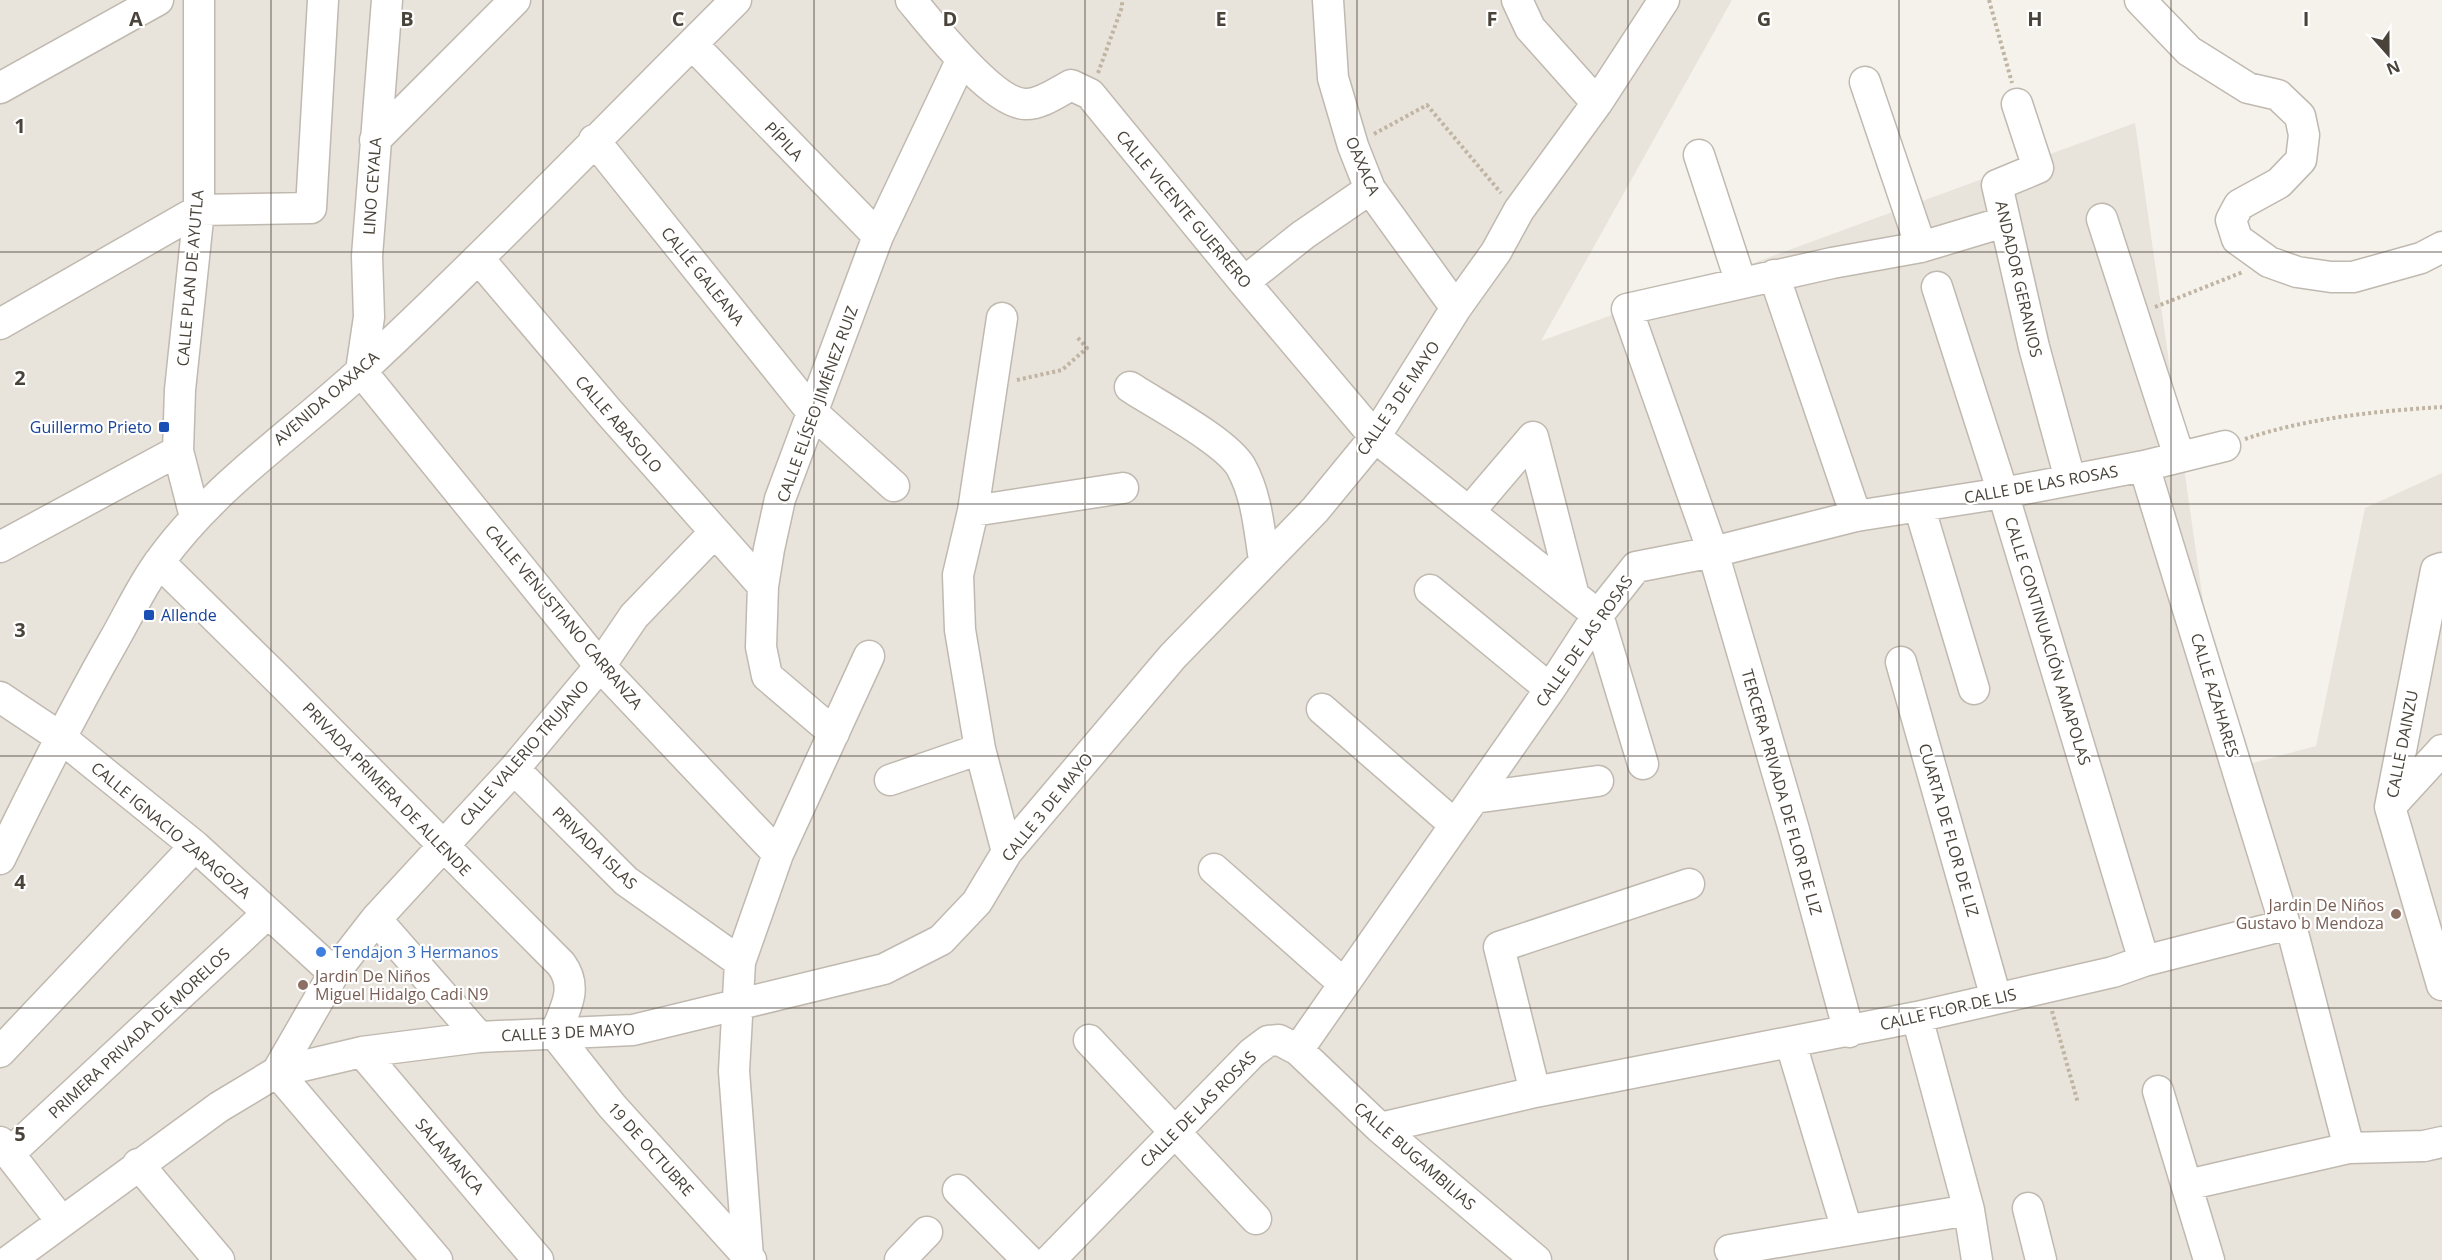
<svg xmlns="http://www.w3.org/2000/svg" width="2442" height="1260" font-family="'Open Sans',sans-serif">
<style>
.residential{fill:#e8e3db}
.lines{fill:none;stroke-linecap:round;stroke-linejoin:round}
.minor-casing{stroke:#c0b9b0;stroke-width:33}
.path{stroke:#c0b4a2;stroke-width:4;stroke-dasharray:3 3;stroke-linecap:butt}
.minor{stroke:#fff;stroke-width:30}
.grid{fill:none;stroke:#49433a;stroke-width:1.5;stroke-opacity:0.55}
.transit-dot{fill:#1a4fb4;stroke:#fff;stroke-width:2}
.education-dot{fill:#8d6e63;stroke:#fff;stroke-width:2}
.shop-dot{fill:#3f7fe0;stroke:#fff;stroke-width:2}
.labels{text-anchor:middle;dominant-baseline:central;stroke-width:4.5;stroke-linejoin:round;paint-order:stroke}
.street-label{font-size:16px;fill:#49433a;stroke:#fff}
.transit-label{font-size:16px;fill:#164399;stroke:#fff;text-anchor:end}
.education-label{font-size:16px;fill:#785e54;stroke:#fff;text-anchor:end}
.shop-label{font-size:16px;fill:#366cbe;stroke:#fff;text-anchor:start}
.grid-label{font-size:20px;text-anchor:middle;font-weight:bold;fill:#49433a;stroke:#fff;stroke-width:4.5;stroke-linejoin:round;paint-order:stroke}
</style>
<rect width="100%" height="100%" fill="#f5f2ec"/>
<!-- residential -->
<path class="residential" d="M0 0H1732L1541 341 2135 123 2227 770 2316 746 2365 508 2442 473V1260H0Z"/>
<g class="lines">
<defs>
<path id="minor" d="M387 0 367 256 369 317 361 371 600 666 778 854
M911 0C932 25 992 103 1025 104 1040 105 1058 92 1071 85L1090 94 1244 282 1375 437 1598 615 1643 764
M1328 0 1333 78 1353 146 1370 189 1456 308
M1517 0 1530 28 1597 103
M2140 0 2189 51 2248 88 2278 95 2300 116 2304 135 2301 160 2279 183 2239 205 2231 220 2237 239 2269 262 2297 272 2331 277H2353L2421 258 2442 247
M692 44 878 236
M1865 82 1921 247
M0 88 158 0
M2017 104 2038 168 1997 185 2034 347 2070 479
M375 140 515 0
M594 140 812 412 894 486
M1699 155 1741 283
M2102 219 2179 456
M479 259 608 411 763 586
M1774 275 1856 516
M1244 282 1303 235 1370 189
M1937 287 2003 493 2144 961
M1002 318 973 511 958 575 960 630 980 749 1007 852
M0 324 199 210 311 208 323 0
M1130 387C1157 405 1226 441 1241 467 1257 496 1259 529 1264 560
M1533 437 1574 596
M2144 466 2285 925 2294 937 2349 1148
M1919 506 1974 689
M973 511 1123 488
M1469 512 1533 437
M195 517 178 451 180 390 199 210V0
M0 547 178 451
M159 562 283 684 561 964C579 988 565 1009 555 1034
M2442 568 2436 570 2390 807 2442 985
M1430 590 1550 689
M1901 662 1996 998
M0 697 60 737 195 846 334 973
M1322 709 1455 825
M834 733 767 676 761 647 763 586 769 549 780 499 878 236 961 61
M514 769 626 881 740 962
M890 780 980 749
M1474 798 1598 781
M2390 807 2442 750
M0 859C36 785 73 712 114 640 129 614 142 585 160 561 215 485 293 434 360 372 489 252 611 124 736 0
M1214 869 1343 983
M376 919 479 1037
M1917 1017 1969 1210 1977 1260
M1849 1032 1794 830 1713 552 1627 309 1832 263 1921 247 2004 222
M555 1034 612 1106 751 1260
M1089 1040 1256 1219
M1791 1044 1847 1230
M1298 1050 1550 689 1598 615 1636 567 1713 552 1856 516 2003 493 2144 466 2225 446
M0 1052 195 846
M362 1052 538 1260
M2158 1091 2209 1260
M1535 1092 1499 947 1689 884
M1380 1128 1535 1092 1917 1017 2113 972 2144 961 2285 925
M0 1142 62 1222
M10 1153 268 913
M138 1164 219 1260
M2187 1185 2349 1148 2424 1146 2442 1142
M958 1190 1028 1260
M2028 1208 2041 1260
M1730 1250 1969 1210
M748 1257 734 1071 740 962 778 854 869 656
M10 1260 219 1107 277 1072 362 1052 479 1037 633 1030 884 969 941 940 977 902 1007 852 1173 656 1315 510 1375 437 1456 308 1496 252 1519 210 1597 103 1664 0
M437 1260 277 1072 334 973 376 919 514 769 600 666 634 616 714 533
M900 1260 927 1232
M1050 1260 1252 1053 1268 1041 1279 1040 1298 1050 1380 1128 1536 1260"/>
</defs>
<!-- minor casing -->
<use href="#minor" class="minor-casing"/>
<!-- path -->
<path class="path" d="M1989 0 2012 83
M1098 73 1122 7V0
M1374 134 1427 105 1501 193
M2155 307 2243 272
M1017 380 1062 370 1087 348 1077 337
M2245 439C2307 418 2377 411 2442 407
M2052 1011 2078 1103"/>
<!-- minor -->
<use href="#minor" class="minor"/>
</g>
<!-- grid -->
<path class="grid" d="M271 0V1260M543 0V1260M814 0V1260M1085 0V1260M1357 0V1260M1628 0V1260M1899 0V1260M2171 0V1260M0 252H2442M0 504H2442M0 756H2442M0 1008H2442"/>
<!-- markers -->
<g class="transit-dot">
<rect x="158" y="421" width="12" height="12" rx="3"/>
<rect x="143" y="609" width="12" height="12" rx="3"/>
</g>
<g class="education-dot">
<circle cx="2396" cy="914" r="6"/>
<circle cx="303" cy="985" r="6"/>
</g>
<circle class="shop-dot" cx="321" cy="952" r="6"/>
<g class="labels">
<!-- street labels -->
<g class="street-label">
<text transform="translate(784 141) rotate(46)">PÍPILA</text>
<text transform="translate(1363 166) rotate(67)">OAXACA</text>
<text transform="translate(372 186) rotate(-86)">LINO CEYALA</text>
<text transform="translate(1184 209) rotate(50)">CALLE VICENTE GUERRERO</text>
<text transform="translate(703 276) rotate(51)">CALLE GALEANA</text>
<text transform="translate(190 278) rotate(-85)">CALLE PLAN DE AYUTLA</text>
<text transform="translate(2019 279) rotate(77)">ANDADOR GERANIOS</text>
<text transform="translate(326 398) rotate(-41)">AVENIDA OAXACA</text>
<text transform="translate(1398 398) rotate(-56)">CALLE 3 DE MAYO</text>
<text transform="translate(817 404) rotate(-70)">CALLE ELÍSEO JIMÉNEZ RUIZ</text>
<text transform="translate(619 424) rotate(49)">CALLE ABASOLO</text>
<text transform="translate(2041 484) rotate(-10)">CALLE DE LAS ROSAS</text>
<text transform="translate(564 617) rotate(50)">CALLE VENUSTIANO CARRANZA</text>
<text transform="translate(1584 641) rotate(-55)">CALLE DE LAS ROSAS</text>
<text transform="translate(2048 641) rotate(73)">CALLE CONTINUACIÓN AMAPOLAS</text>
<text transform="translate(2215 695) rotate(73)">CALLE AZAHARES</text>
<text transform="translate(2402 744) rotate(-79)">CALLE DAINZU</text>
<text transform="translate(524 753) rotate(-49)">CALLE VALERIO TRUJANO</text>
<text transform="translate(387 789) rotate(46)">PRIVADA PRIMERA DE ALLENDE</text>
<text transform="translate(1782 792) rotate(74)">TERCERA PRIVADA DE FLOR DE LIZ</text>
<text transform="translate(1047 807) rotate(-51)">CALLE 3 DE MAYO</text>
<text transform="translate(171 830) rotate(40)">CALLE IGNACIO ZARAGOZA</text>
<text transform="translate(1949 830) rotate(74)">CUARTA DE FLOR DE LIZ</text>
<text transform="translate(595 848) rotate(44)">PRIVADA ISLAS</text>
<text transform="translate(1948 1009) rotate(-13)">CALLE FLOR DE LIS</text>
<text transform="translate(568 1032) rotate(-3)">CALLE 3 DE MAYO</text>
<text transform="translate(139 1033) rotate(-43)">PRIMERA PRIVADA DE MORELOS</text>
<text transform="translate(1198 1109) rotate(-45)">CALLE DE LAS ROSAS</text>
<text transform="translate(651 1149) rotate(48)">19 DE OCTUBRE</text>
<text transform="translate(450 1156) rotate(49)">SALAMANCA</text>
<text transform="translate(1415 1156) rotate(41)">CALLE BUGAMBILIAS</text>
</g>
<!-- transit labels -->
<g class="transit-label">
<text x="152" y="427">Guillermo Prieto</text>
<text x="161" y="615" text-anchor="start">Allende</text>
</g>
<!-- education labels -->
<g class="education-label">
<text x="2384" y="905">Jardin De Niños<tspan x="2384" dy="18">Gustavo b Mendoza</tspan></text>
<text x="315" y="976" text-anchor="start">Jardin De Niños<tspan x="315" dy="18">Miguel Hidalgo Cadi N9</tspan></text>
</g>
<!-- shop labels -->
<g class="shop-label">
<text x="333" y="952">Tendajon 3 Hermanos</text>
</g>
</g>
<g class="grid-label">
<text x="136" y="26">A</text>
<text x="407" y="26">B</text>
<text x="678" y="26">C</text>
<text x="950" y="26">D</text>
<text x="1221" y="26">E</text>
<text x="1492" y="26">F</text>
<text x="1764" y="26">G</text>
<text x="2035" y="26">H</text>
<text x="2306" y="26">I</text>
<text x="20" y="133">1</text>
<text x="20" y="385">2</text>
<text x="20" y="637">3</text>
<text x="20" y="889">4</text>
<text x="20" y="1141">5</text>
</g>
<!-- north arrow -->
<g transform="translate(2388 54) rotate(159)" stroke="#ffffff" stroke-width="4.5" paint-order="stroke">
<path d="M0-4.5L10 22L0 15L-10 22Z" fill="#49433a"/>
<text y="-9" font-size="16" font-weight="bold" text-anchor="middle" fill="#49433a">N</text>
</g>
</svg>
